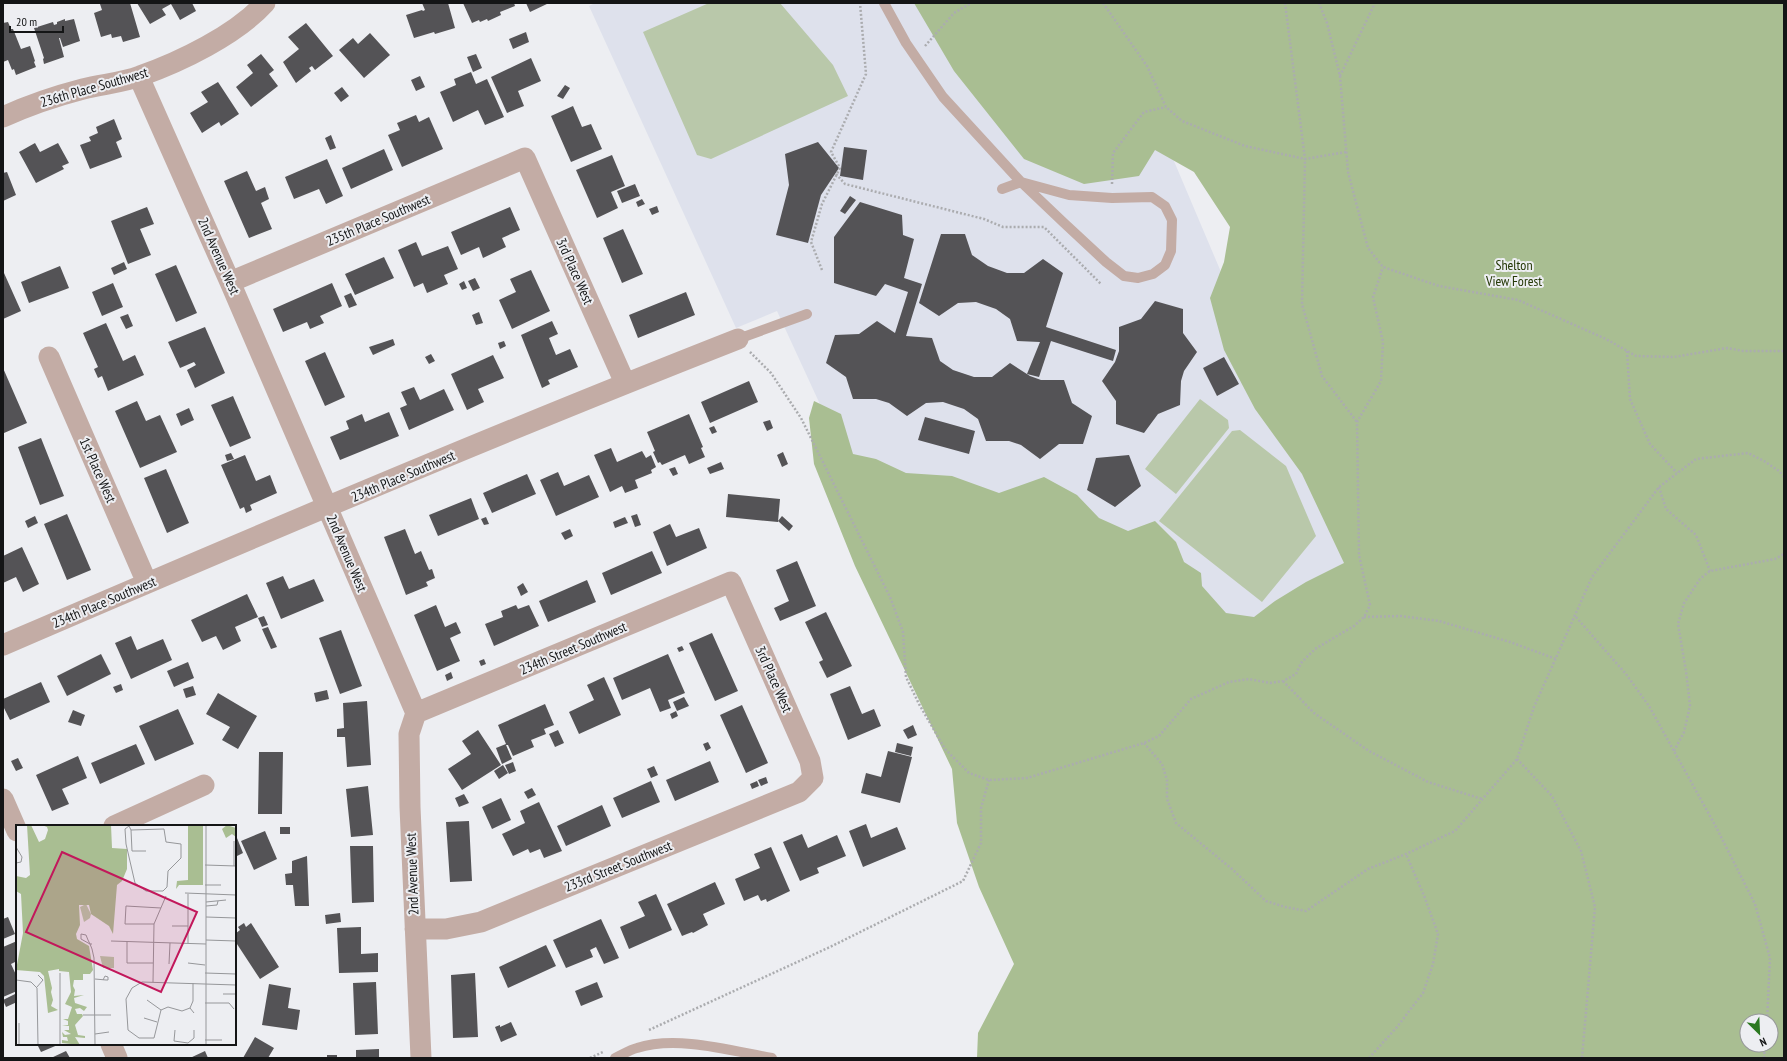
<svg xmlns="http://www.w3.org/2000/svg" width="1787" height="1061" font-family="'PT Sans Narrow',sans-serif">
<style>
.built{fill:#dee1ec}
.green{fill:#b9c8aa}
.forest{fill:#a9be92;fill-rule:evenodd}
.building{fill:#545356}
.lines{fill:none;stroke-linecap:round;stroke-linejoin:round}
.path{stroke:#abacaf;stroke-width:2.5;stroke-dasharray:2 2;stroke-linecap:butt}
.lane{stroke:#c3aca5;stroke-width:10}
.street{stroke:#c3aca5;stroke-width:21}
.labels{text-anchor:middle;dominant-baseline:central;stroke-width:4;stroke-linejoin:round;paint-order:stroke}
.street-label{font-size:14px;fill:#141516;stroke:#edeef2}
.park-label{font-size:14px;fill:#253806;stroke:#edeef2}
.inset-road{fill:none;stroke:#96979a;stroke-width:1}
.view{fill:#c2185b;fill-opacity:0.15;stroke:#c2185b;stroke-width:2}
.inset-edge{fill:none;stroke:#141516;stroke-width:2}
</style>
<rect width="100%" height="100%" fill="#edeef2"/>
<!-- built -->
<path class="built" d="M595 3H1107L1360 600 982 756 777 311 736 328 589 6Z"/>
<!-- green -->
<path class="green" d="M709 3H780L833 65 848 96 711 159 697 155 643 32Z
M1200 399 1228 420 1229 428 1176 494 1145 469Z
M1240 430 1286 466 1316 536 1262 602 1159 521 1232 431Z"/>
<!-- forest -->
<path class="forest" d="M914 3H1784V1058H977L978 1033 1014 964 979 887 957 823 952 769 855 566 814 464 809 418 814 401 841 414 853 454 876 459 906 473 952 476 999 493 1044 477 1077 495 1099 518 1128 531 1155 521 1176 542 1184 562 1201 573 1202 586 1226 613 1254 617 1275 601 1306 582 1344 563 1302 474 1255 409 1224 350 1210 298 1224 262 1230 227 1194 172 1155 150 1139 176 1084 184 1024 159 954 71ZM1747 1021H1771V1045H1747Z"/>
<!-- building -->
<path class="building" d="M102 3H130L140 37 123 42 121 36 112 38 111 34 101 37 94 13 102 10 100 4Z
M137 3H192L196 11 180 20 171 4 162 9 166 15 150 24Z
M422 3H448L455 28 435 34 434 32 414 38 406 15 422 10 423 11 425 10Z
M463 3H514L515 6 500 12 501 15 488 21 487 19 480 22 479 20 472 23Z
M526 3H549L530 12Z
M65 19V21L74 19 80 41 63 47 60 38H59L64 57 44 64 43 59 44 58 34 28 53 22 54 25 57 24V22Z
M8 22 11 29H13L21 49 30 46 35 61 34 62 36 67 16 75 14 69 12 70 8 60 3 62V23Z
M306 23 333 56 315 70 312 66 309 68 311 71 296 83 283 62 299 49 288 37Z
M526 32 529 42 513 49 509 39Z
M370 33 390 55 364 78 339 50 353 38 358 44Z
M261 54 274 70 269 74 278 86 251 107 236 87 253 73 247 65Z
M476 54 482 68 473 72 467 57Z
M531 58 541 81 518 91 524 106 507 113 491 77Z
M471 72 476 84 487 79 504 117 485 125 478 110 453 122 440 92 456 85 454 79Z
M420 76 425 87 416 91 411 80Z
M218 82 239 114 221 126 219 122 202 133 190 113 208 102 201 92Z
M565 85 570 88 563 99 557 96Z
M342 87 349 96 341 102 334 93Z
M573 106 582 127 591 124 602 149 571 162 551 116Z
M416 115 419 122 429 117 443 149 402 167 388 135 400 130 397 123Z
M114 119 122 139 116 142 122 157 90 169 80 145 91 141 89 137 98 133 96 127Z
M331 135 336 148 330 150 325 138Z
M818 142 839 168 821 195 808 243 776 235 789 185 785 154Z
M35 143 40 152 58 143 69 163 62 166 64 169 36 183 19 152Z
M844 147 867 150 863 180 840 176Z
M384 149 393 170 351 189 342 168Z
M612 155 625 186 611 192 618 208 597 218 576 170Z
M327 159 343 196 326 204 319 189 294 199 285 177Z
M247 171 256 191 265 187 269 199 261 203 272 229 249 238 224 181Z
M7 172 16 195 3 201V173Z
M635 184 640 196 622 203 617 191Z
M850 196 856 200 845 214 840 211Z
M642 199 645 204 638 207 636 202Z
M860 202 902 215 903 235 914 239 904 278 922 284 906 336 932 338 940 361 953 370 974 377H992L1010 363 1030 376 1041 380H1064L1072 403 1092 416 1083 444H1059L1040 459 1021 445 1009 441H986L978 419 964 409 943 402 926 403 907 416 889 403 876 399H853L846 377 826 363 835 335 859 334 877 321 895 333 908 292 885 284 876 296 834 283V237Z
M657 206 659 212 652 215 649 209Z
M147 207 154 224 140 229 151 255 128 264 111 221Z
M510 207 520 230 502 238 506 247 483 258 479 247 461 255 451 232Z
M623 229 643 274 622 283 603 238Z
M941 234H965L972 255 988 266 1007 273H1024L1043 259 1063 273 1046 327 1116 350 1113 361 1051 341 1039 377 1027 374 1040 342 1017 341 1010 319 996 309 976 302 958 303 939 316 919 303Z
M416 242 422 256 448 246 458 269 444 275 448 284 427 293 423 283 414 287 398 250Z
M384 257 394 278 355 295 345 274Z
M124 262 127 269 114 275 111 268Z
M176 265 197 313 176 322 155 274Z
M60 266 69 288 29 303 21 282Z
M531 270 550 311 512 329 499 300 516 292 510 279Z
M4 273 21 311 3 319V274Z
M475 278 480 288 473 291 468 281Z
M464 281 467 288 462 290 459 284Z
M113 283 123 307 102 316 92 292Z
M332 283 342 306 320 316 324 323 310 329 307 322 283 332 273 309Z
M686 292 695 315 638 338 629 315Z
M351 293 357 305 349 308 344 296Z
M1155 301 1183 309V333L1197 352 1184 371 1181 381 1180 405 1158 414 1144 433 1116 424V401L1102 381 1115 362 1119 351V327L1141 319Z
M479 312 483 323 476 325 472 315Z
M128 314 133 326 126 329 120 317Z
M552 321 558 334 549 338 556 355 570 349 578 367 548 380 550 384 542 388 521 335Z
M106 323 123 361 135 355 144 375 108 391 102 376 98 378 94 369 98 367 83 333Z
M205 327 225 373 195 388 187 370 196 365 194 362 180 368 168 342Z
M393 339 395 345 373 355 369 347Z
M504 341 506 346 500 349 498 343Z
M325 352 345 397 325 406 305 361Z
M431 354 435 361 429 364 425 357Z
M493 355 504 378 478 389 484 402 467 410 451 374Z
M1224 357 1239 384 1217 396 1203 368Z
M3 368 27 423 4 433 3 430Z
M749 381 758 402 710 423 701 402Z
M414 387 420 400 444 389 454 410 409 430 400 408 407 405 401 392Z
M233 396 251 438 230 447 211 405Z
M137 401 146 421 160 415 177 452 140 468 115 411Z
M189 408 194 420 181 426 176 414Z
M389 412 399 436 340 460 330 437 349 429 346 421 362 414 365 422Z
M689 414 703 447 701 448 705 457 689 464 685 455 662 465 660 462 658 463 653 452 655 451 647 432Z
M925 417 975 431 969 454 918 440Z
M770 420 773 428 767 431 763 422Z
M714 426 717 432 712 434 709 428Z
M41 438 64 496 40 505 18 447Z
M611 448 617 462 642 451 646 458 651 455 656 467 651 470 652 473 635 480 638 488 625 493 622 486 610 492 594 455Z
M783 452 788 464 782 467 777 455Z
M231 453 234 459 227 461 225 455Z
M245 455 256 481 270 475 277 493 250 505 252 510 246 513 244 507 240 509 221 465Z
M1129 455 1141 486 1115 507 1087 490 1096 458Z
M721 462 724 469 710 474 707 468Z
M675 467 678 474 673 476 669 469Z
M166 469 189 523 167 533 144 478Z
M558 472 564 486 589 475 599 497 556 516 540 480Z
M527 474 536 494 492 513 483 493Z
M728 494 780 499 778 522 726 517Z
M471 498 479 519 438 536 429 515Z
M67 514 91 570 67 580 44 524Z
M637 514 641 525 635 527 631 516Z
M35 516 38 523 28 528 25 521Z
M782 516 793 526 789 531 778 521Z
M486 517 489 524 484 525 481 519Z
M625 517 628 523 615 528 613 522Z
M670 524 676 537 699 528 707 548 667 566 653 532Z
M405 529 415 554 421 551 429 570 432 569 435 578 426 582 428 586 406 595 384 537Z
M570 529 573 536 565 540 561 533Z
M22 547 39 584 23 592 16 577 3 583V556Z
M652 551 662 573 611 595 602 573Z
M797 561 816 606 780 621 774 608 789 601 776 570Z
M283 576 289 589 314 579 324 601 281 619 266 583Z
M587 580 596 602 548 622 539 601Z
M523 583 528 592 521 596 517 587Z
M247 594 258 617 235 627 241 641 223 650 216 636 202 642 191 620Z
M436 605 445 627 456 622 461 633 450 638 460 661 437 671 414 615Z
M516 605 518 609 529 605 539 626 494 646 485 624 503 617 501 611Z
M826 612 852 666 827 678 819 662 823 660 805 622Z
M264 616 268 625 262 627 258 618Z
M268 627 277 647 271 649 262 629Z
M341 630 362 686 340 694 319 638Z
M712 633 738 691 715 701 689 643Z
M131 636 137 650 163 639 172 660 131 679 115 643Z
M682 646 684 650 679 652 677 648Z
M101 654 111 674 67 696 57 676Z
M668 654 685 693 668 700 671 708 660 712 650 688 622 700 613 678Z
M484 659 486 664 481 666 479 661Z
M188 662 194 678 174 687 167 671Z
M451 672 453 678 447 681 445 675Z
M604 677 621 715 579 734 569 712 594 700 587 685Z
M41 682 50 702 10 720 3 706V699Z
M121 684 123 690 116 693 113 687Z
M193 686 196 695 186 698 183 689Z
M850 686 862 714 874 709 881 726 848 740 830 694Z
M327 690 329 699 316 702 314 693Z
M218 693 257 716 238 749 222 740 230 727 206 714Z
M684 697 689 706 677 711 673 702Z
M367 701 371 765 347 767 345 737H337V729L344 728 343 703Z
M545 704 554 725 544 729 546 734 531 740 534 747 513 756 508 745H506L512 759 502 764 496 748 506 744 498 725Z
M742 705 768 763 746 773 720 715Z
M178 709 194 744 155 761 139 726Z
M73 710 85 715 81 726 68 722Z
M676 711 678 716 672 719 670 714Z
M913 725 917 735 908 739 903 730Z
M478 730 501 765 462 790 448 769 471 754 462 741Z
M558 730 564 743 555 747 549 734Z
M708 742 711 748 706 751 703 744Z
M897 743 913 747 911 756 895 752Z
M136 744 145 764 100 784 91 763Z
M888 751 912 757 900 803 861 793 866 773 881 777Z
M259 752H283L282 814H258Z
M78 756 87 778 62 789 69 804 52 811 36 775Z
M18 758 23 768 16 771 11 761Z
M710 761 719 782 675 801 666 780Z
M513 762 516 771 509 774 505 765Z
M503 765 508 773 499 779 494 771Z
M654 766 658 775 651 778 647 769Z
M766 777 768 783 761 786 758 780Z
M651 781 660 802 622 818 613 798Z
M757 781 759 786 752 789 750 784Z
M368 786 373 835 351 837 346 789Z
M532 788 536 795 528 799 524 792Z
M464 794 469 803 459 807 455 798Z
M501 798 511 820 492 829 482 807Z
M539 802 562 851 544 858 540 849 530 853 528 849 513 856 502 834 525 823 520 811Z
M602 805 611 826 566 846 557 826Z
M469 821 472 881 450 882 446 822Z
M866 824 871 838 897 827 906 849 863 867 849 831Z
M280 827H290V834H280Z
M265 831 277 859 254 870 241 841Z
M235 833 243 853 235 857Z
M802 834 808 848 837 835 846 856 817 868 819 873 800 881 783 842Z
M350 846H373L374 902 352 903Z
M771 847 790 891 767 902 766 899 761 901 758 895 744 901 735 879 760 868 754 854Z
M307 856 309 906H295L293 885H286L285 874 292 873V861Z
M715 882 725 904 703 914 708 925 693 933 692 932 682 936 667 904Z
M656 894 672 930 629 949 620 927 645 916 638 902Z
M340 913 341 922 326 924 325 915Z
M8 917 15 934 3 939V919Z
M601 919 619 958 604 964 596 947 590 950 593 957 566 968 553 940Z
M244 923 246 927 251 923 279 967 260 979 235 941V934L240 930 238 927Z
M361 927V954L378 953V972L339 973 337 928Z
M17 941V961L11 964 17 977V991L3 997V947Z
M546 945 556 966 508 988 499 967Z
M475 973 478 1037 453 1038 451 975Z
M376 982 378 1034 355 1035 353 983Z
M597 982 603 997 581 1006 575 991Z
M269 984 291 988 288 1008 300 1010 297 1030 262 1025Z
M17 993V1002L6 1007 3 1000Z
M511 1022 517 1035 501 1042 495 1027 500 1025V1027Z
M255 1037 274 1048 268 1058H243Z
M37 1044H60L41 1052Z
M379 1049V1058H356V1050Z
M66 1051 70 1058H51Z
M205 1051 208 1058H190Z
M327 1055H337V1058H327Z"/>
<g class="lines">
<!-- path -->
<path class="path" d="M1103 3 1147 66 1166 107 1182 121 1245 146 1305 159 1346 152
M1285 3 1305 159 1302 304 1322 376 1357 422
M1319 3 1327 23 1340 76 1348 172 1368 248 1383 267 1439 286 1518 300 1606 339 1636 356 1674 357 1727 348 1743 351H1784
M925 46 954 13 971 3
M1340 76 1375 3
M836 174 845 184 984 219 1003 227H1044L1101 284
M1112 184 1113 153 1144 112 1166 107
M822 270 811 242 822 204 840 168 831 152 866 74 860 3
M1627 351 1630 399 1650 444 1677 473
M750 352 771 373 801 418 890 597 903 632 906 677 919 704 945 749 969 773 989 780 1027 778 1144 743 1159 736 1191 699 1229 682 1249 679 1270 683 1283 681 1296 674 1301 663 1315 649 1354 626 1364 617 1370 605 1359 555 1357 422 1381 381 1383 342 1373 297 1383 267
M1659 487 1666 509 1696 535 1710 571
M1364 617 1401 616 1439 621 1510 642 1556 659
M1576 617 1626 674 1649 706 1715 825 1755 904 1770 958 1767 1021
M1283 681 1314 713 1369 751 1428 782 1482 799
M1144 743 1162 764 1167 780V799L1176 823 1232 869 1266 901 1285 907 1306 911 1368 869 1406 854 1455 831 1517 759 1534 707 1592 577 1659 487 1696 459 1748 453 1764 461 1779 471 1784 477
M1674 751 1684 732 1690 706 1686 671 1678 624 1684 603 1700 579 1710 571 1775 559 1784 554
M1517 759 1552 796 1581 851 1595 907 1582 1058
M649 1030 830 947 963 881 981 843V808L989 780
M590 1058 603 1052
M1369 1058 1397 1027 1423 993 1433 964 1438 934 1425 898 1406 854
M1764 1058 1765 1045"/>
<!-- lane -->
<path class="lane" d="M884 3 906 43 943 97 1021 182 1063 222 1106 262 1124 276 1138 278 1153 274 1165 265 1171 251 1172 220 1165 206 1152 197 1112 198 1069 195 1021 182 1002 189
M738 339 807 314
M615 1058C622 1055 629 1050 637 1048 677 1035 732 1051 772 1058"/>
<!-- street -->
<path class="street" d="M139 77 230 282 416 713 409 734 410 807 421 1058
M3 117C29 105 56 96 83 89 102 84 122 83 140 76 180 62 236 35 265 3
M230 282 525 158 625 383
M49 357 147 583
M3 645C247 540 491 436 738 339
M3 799 17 831
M114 826 204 785
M415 929H446L481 922 799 792 813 778 810 761 731 582 416 713
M111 1044 117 1058"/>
</g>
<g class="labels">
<!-- street labels -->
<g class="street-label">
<text transform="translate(94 87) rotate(-16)">236th Place Southwest</text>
<text transform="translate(378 220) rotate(-23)">235th Place Southwest</text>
<text transform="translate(219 256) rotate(66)">2nd Avenue West</text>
<text transform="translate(575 271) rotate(66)">3rd Place West</text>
<text transform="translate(98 470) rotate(66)">1st Place West</text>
<text transform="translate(403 476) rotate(-23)">234th Place Southwest</text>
<text transform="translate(347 553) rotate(67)">2nd Avenue West</text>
<text transform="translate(104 602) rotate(-23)">234th Place Southwest</text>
<text transform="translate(573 648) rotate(-23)">234th Street Southwest</text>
<text transform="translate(774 679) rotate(66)">3rd Place West</text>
<text transform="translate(618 866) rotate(-22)">233rd Street Southwest</text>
<text transform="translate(412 874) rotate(-92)">2nd Avenue West</text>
</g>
<!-- park labels -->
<g class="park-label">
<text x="1514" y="265">Shelton<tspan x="1514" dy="16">View Forest</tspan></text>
</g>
</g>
<!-- overview -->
<g transform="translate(16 825)">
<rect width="220" height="220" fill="#edeef2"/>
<path d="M70 79 75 89 74 93 68 97 64 82ZM84 131 98 132V143H87Z" fill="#b9c8aa"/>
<path d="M11 0H15L23 17 29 14 32 5 31 2 26 0H95L96 23 111 24V44L106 56 101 60 97 109 93 101 75 89 73 80H63L64 100 60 109 61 114 73 121 77 145 74 149H67V155H58L57 161 59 165 58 171 68 170 58 173 59 178 71 182 68 186 64 183 59 184 61 189H66L67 191 59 200 62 210 69 211V213L59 212 64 220 46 218V215L52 216 51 212H47L46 207 49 210 55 209 48 205H53V201H46L52 200V196L47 194H52L56 182 49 179 55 167 53 147 43 146V144L32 146 36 163 35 167 37 175 35 181 42 185 32 188 28 151 24 147 0 145 7 108 5 69 0 66V51L10 53 14 50ZM172 0H187V60H163L160 64 161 56 172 55ZM211 0 220 3V12L216 9 210 13 206 4Z" fill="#a9be92"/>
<path class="inset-road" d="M113 0H146M113 1 115 5 148 4 150 17 165 19V33L152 46 151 62 147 66H130L119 58 110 19 109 4ZM115 5 116 26H130M218 16V41M0 22 6 32 5 37 0 38M189 40 220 41M189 60H205M169 68 220 70M190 77 210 75M190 81 201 80 202 76M190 92 220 93M138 99H109L110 81 145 83M156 101H172M190 115 220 116M95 116 190 119M111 117V138H137M172 118V69M76 119H74L65 114V109L70 110 72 115 74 119 76 124 78 133 79 220M172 138 189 140M153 139 154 118M189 148 220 149M79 154 90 155H92V152L89 151 87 155M0 155 15 157 21 163 22 220M137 157 138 99 150 71M21 162 27 155 22 150M207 169H220M131 175 145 185M189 178H213L218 184M174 183 177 176V158M145 185 138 213H123L112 205 110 174 116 163 126 157 220 160M145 185 152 182 166 186 174 183 178 188M67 190H95M128 193 141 197M3 198V220M159 205 158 216 172 218M79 209 93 207M189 215H206M172 218 178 213V205M44 220V148M190 220V0"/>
<path class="view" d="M46 27 181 87 145 167 10 107Z"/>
<rect width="220" height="220" class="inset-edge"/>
</g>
<!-- border -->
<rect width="1787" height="1061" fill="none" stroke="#141516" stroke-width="8"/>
<!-- north arrow -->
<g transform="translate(1759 1033) rotate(156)"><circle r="19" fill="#edeef2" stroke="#96979a"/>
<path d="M0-3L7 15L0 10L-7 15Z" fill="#2b7820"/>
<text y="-6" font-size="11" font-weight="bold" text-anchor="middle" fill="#141516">N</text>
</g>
<!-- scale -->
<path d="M10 26v6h53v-6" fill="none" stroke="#141516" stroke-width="2"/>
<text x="16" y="26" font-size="12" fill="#141516" stroke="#edeef2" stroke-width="3" paint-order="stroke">20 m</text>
</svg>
